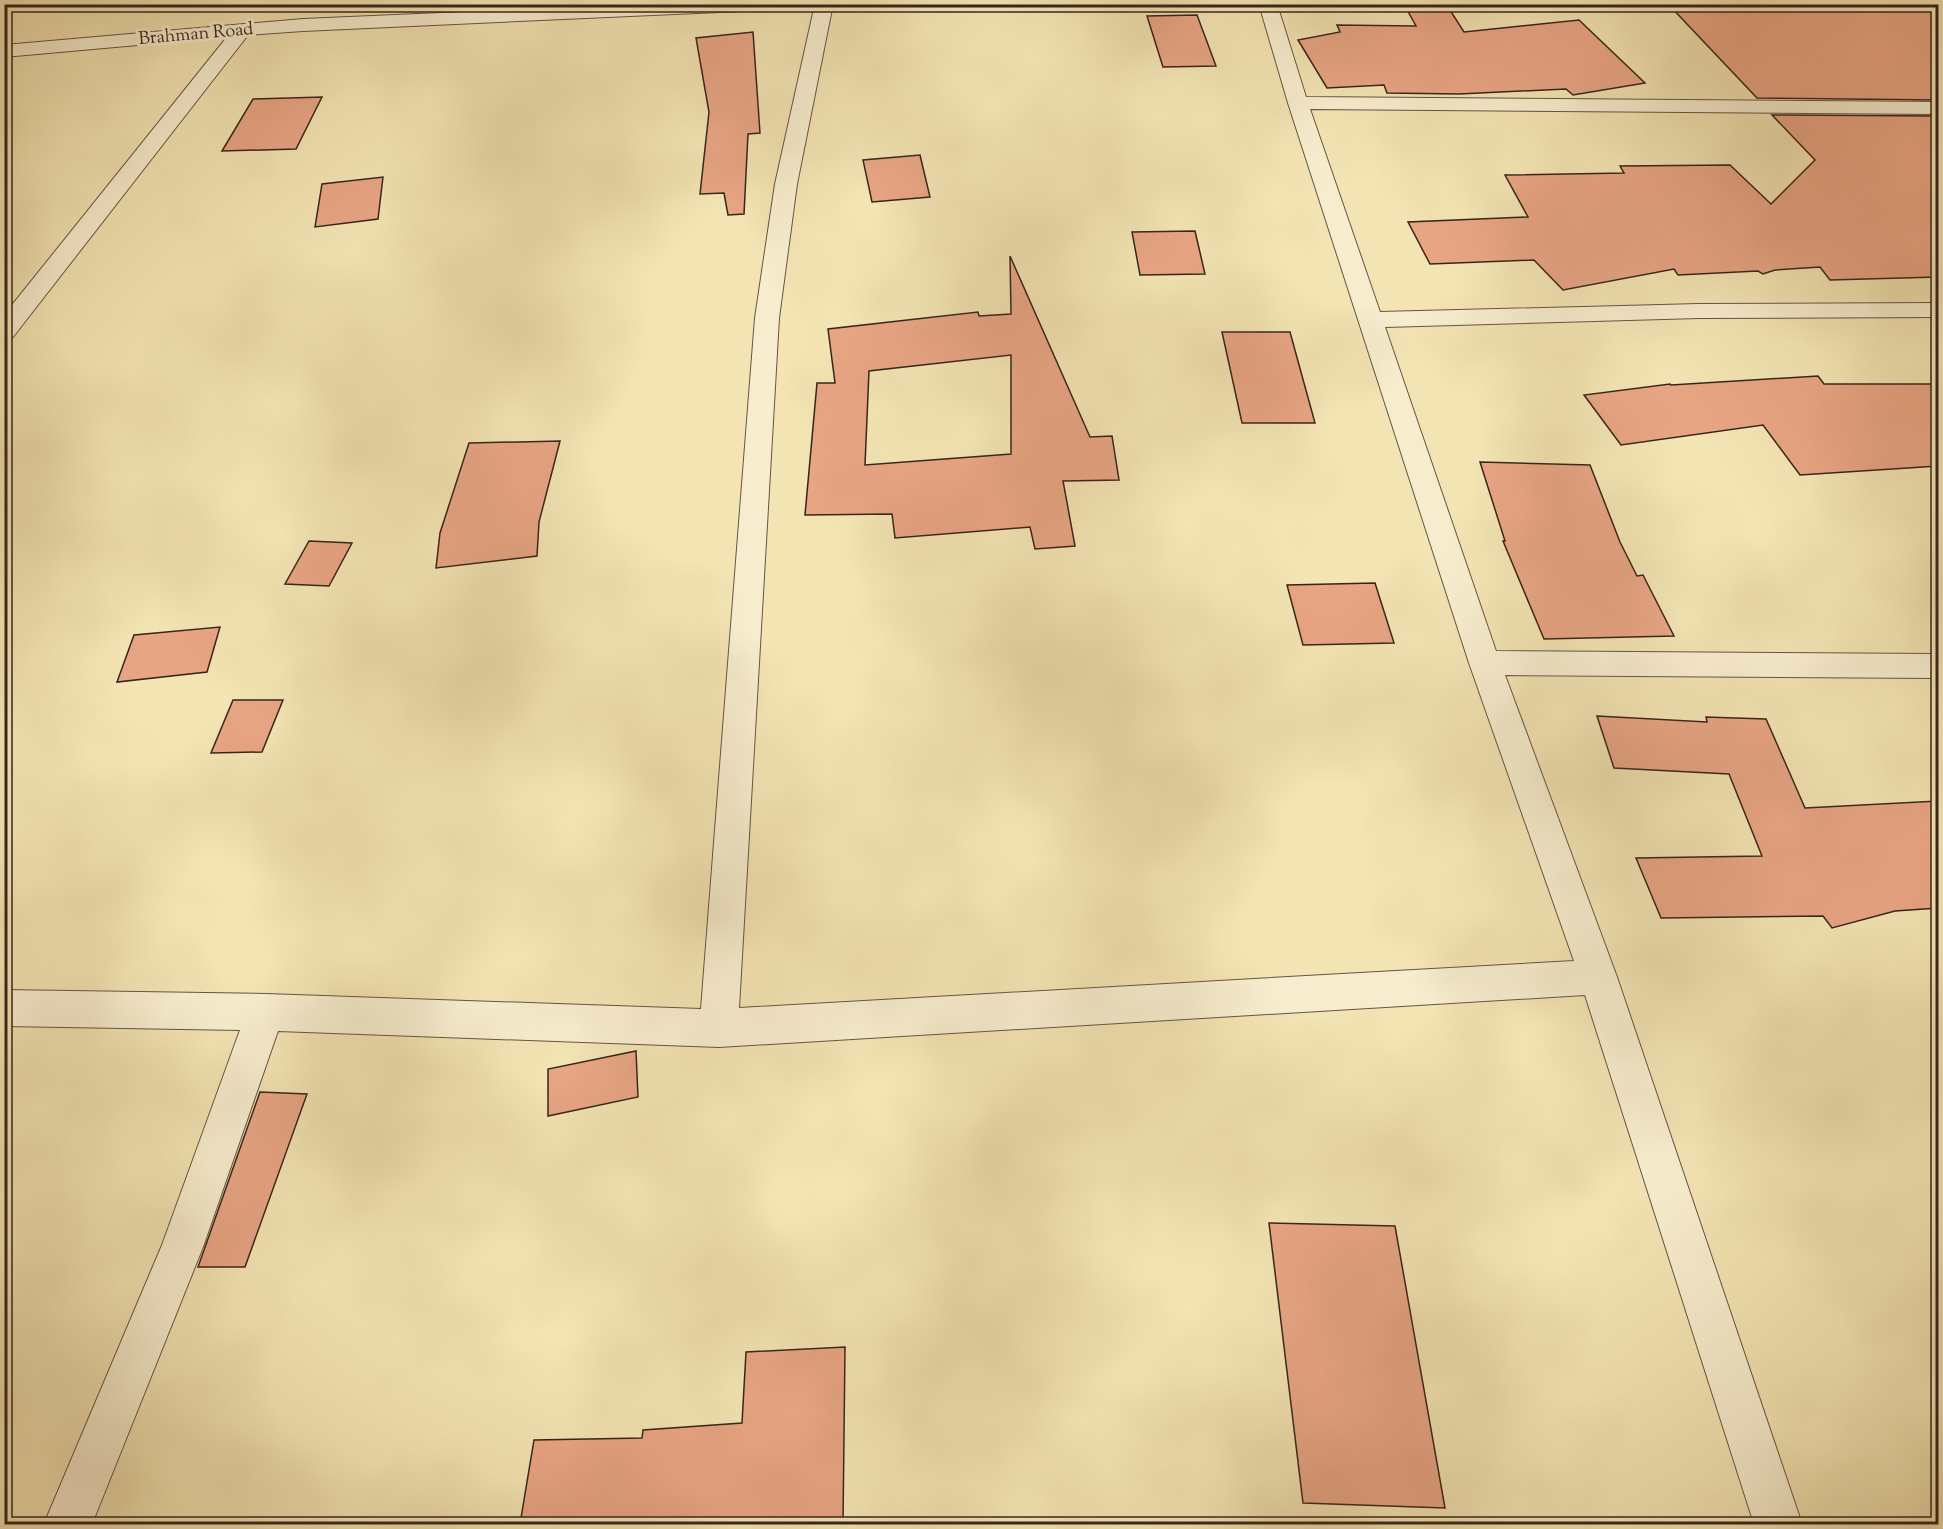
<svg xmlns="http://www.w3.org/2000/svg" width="1943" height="1529" font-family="'Sorts Mill Goudy',serif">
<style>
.building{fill:#e8a584;stroke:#38241c;stroke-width:1.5;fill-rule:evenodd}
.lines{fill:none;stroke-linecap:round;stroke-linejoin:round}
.street-casing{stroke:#675442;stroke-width:2}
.street{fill:#f7edce;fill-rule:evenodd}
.labels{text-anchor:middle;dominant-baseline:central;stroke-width:6;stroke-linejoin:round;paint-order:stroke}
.far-street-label{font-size:18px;fill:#38241c;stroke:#f7edce}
</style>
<rect width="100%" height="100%" fill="#f3e4b3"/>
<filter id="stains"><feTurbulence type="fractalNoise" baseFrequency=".00333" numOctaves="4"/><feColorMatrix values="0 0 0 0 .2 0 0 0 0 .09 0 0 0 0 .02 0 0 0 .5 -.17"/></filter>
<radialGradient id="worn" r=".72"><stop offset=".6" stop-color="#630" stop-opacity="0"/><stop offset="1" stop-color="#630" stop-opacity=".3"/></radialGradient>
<!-- building -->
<path class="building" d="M1668 4H1938V100L1757 98Z
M1448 7 1464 32 1579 20 1645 83 1573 95 1566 89 1459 94 1387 93 1384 85 1327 88 1298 40 1340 32 1337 25 1416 26 1406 8Z
M1197 15 1216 66 1163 67 1147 16Z
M753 32 760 133 748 134 744 214 728 215 724 193 700 194 709 112 696 38Z
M322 97 296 149 222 151 253 99Z
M1772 115 1938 116V277L1830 280 1820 267 1775 270 1763 274 1758 271 1678 275 1674 269 1563 290 1534 260 1430 264 1408 222 1528 217 1505 175 1624 173 1620 166 1730 165 1771 204 1815 160Z
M920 155 930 197 872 202 863 160Z
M383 177 378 219 315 227 322 184Z
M1195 231 1205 274 1140 275 1132 232Z
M1010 256 1090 437 1112 436 1119 480 1063 481 1075 546 1035 549 1030 527 895 538 892 514 805 515 817 383H835L828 329 978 312 979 316 1011 314ZM1011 355V454L865 465 869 371Z
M1222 332H1290L1315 423H1242Z
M1818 376 1824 384H1938V466L1800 475 1763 425 1621 445 1584 395 1670 384 1671 385Z
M560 441 539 522 537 556 436 568 440 533 469 443Z
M1480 462 1590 465 1620 542 1637 576 1643 575 1674 636 1544 639 1503 541H1505Z
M309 541 352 543 329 586 285 584Z
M1375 583 1394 643 1303 645 1287 585Z
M220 627 207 672 117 682 134 635Z
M233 700H283L262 752 211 753Z
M1597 716 1707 722 1706 717 1766 719 1805 808 1938 801V908L1895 911 1832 928 1823 916 1661 918 1636 858 1762 856 1729 774 1614 768Z
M636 1051 638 1097 548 1116V1069Z
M260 1092 307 1094 245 1267H198Z
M1269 1223 1395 1226 1445 1508 1303 1503Z
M845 1347 843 1524H520L534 1440 642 1438 643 1430 742 1423 746 1352Z"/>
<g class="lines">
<defs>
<path id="street" d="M647 4H793L784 9 303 31 248 35 13 337 4 340V315L227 37 4 57V45L303 19Z
M815 4H833L797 184 779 318 739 1008 1574 961 1469 663 1288 103 1259 4H1277L1306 97 1938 102V114L1310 109 1380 312 1699 304 1938 303V317L1699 318 1385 327 1496 651 1938 654V678L1505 675 1617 977 1802 1524H1754L1585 995 719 1047 278 1031 203 1247 92 1524H44L162 1245 240 1030 4 1026V990L266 994 701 1009 755 318 775 184Z"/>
</defs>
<!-- street casing -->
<use href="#street" class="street-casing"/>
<!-- street -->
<use href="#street" class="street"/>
</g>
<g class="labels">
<!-- far-street labels -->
<g class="far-street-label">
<text transform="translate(196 35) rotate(-5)">Brahman Road</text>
</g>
</g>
<!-- margin -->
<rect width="1943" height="1529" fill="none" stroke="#f3e4b3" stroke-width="24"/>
<rect x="6" y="6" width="1931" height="1517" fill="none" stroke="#38241c" stroke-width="3"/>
<rect x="12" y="12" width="1919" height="1505" fill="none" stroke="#38241c" stroke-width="1.5"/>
<rect width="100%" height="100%" filter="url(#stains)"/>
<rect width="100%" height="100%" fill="url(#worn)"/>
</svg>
